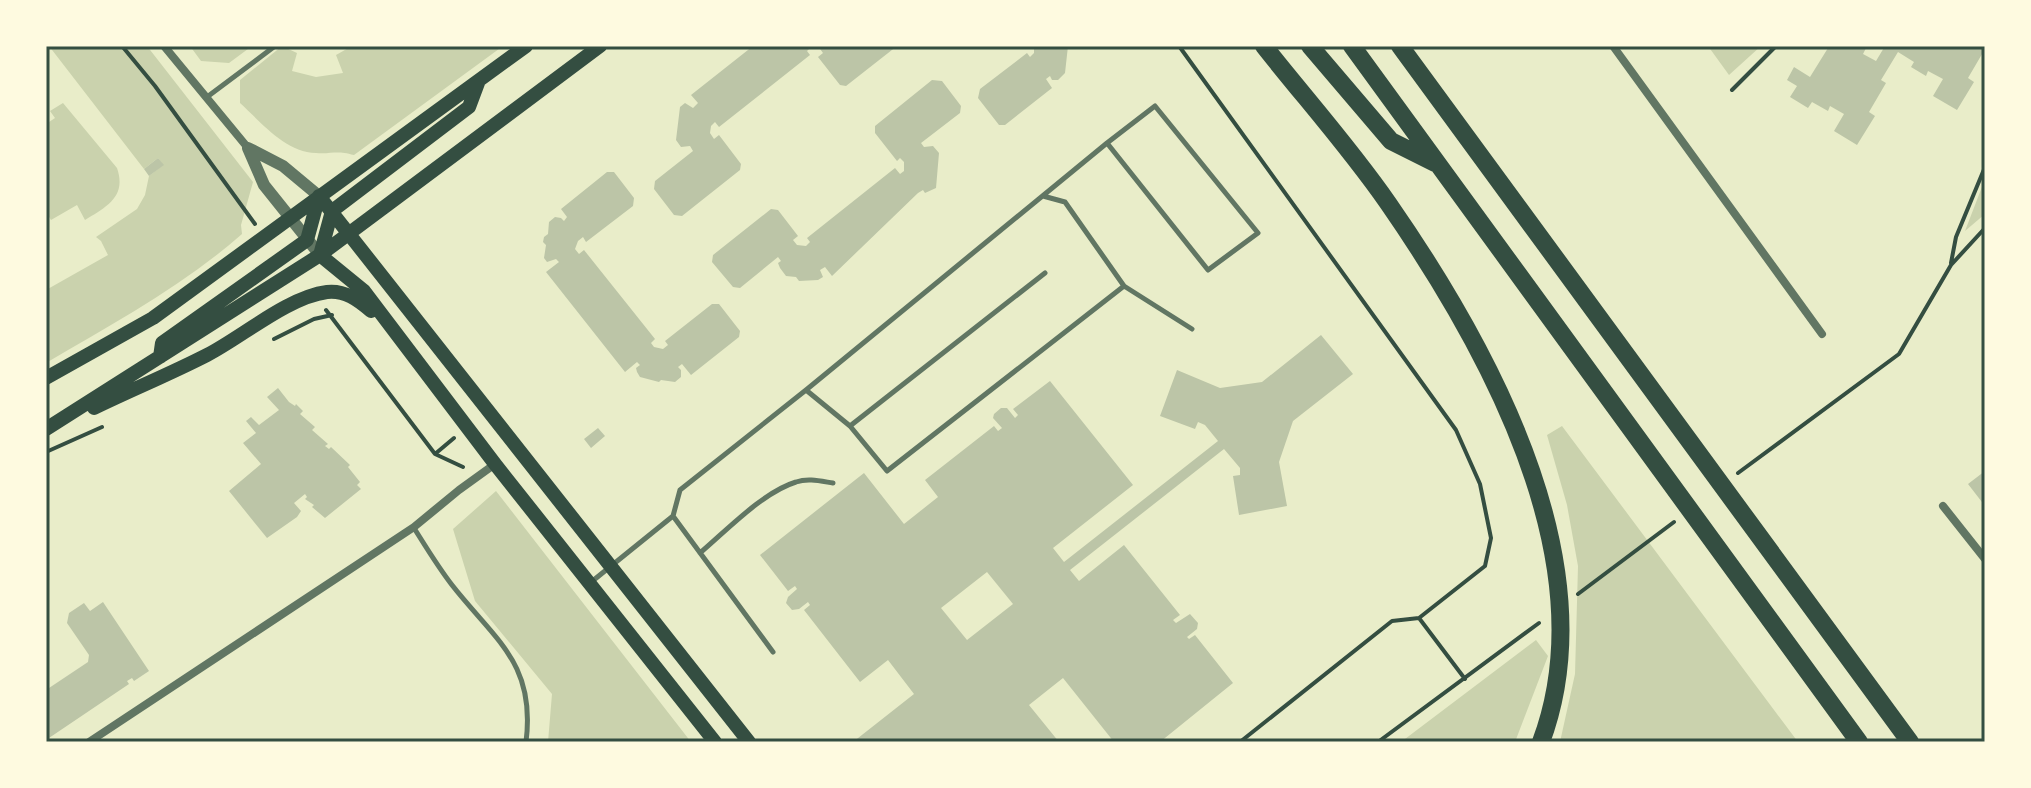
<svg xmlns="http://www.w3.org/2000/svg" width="2031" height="788" font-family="Literata,serif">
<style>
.green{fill:#cad2ad}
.building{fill:#bcc5a7;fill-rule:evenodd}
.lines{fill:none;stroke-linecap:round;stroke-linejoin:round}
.path{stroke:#344e41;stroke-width:4}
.service{stroke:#617663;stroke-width:5}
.minor{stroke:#617663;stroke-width:8}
.tertiary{stroke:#617663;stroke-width:12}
.secondary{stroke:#344e41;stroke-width:14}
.motorway{stroke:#344e41;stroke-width:18}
.neatline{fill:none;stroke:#344e41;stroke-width:3}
</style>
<rect width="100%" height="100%" fill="#e9edc9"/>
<!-- green -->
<path class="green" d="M49 46H147L253 182 241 225 242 234C183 286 114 323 46 363V290L108 255 101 241 96 237 137 209 145 195 149 176 163 165 158 158 144 169Z
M190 46H252L229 63 201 61Z
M282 46 297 53 292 71 316 77 343 73 336 55 352 46H503L354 155C336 150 333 154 316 153 285 152 261 122 240 103V80Z
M1708 46H1761L1729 75Z
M63 103 117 168C127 197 106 207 85 220L77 205 51 220 46 212V124L55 118 50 111Z
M1985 179V214L1965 231Z
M1562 426 1798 742H1560L1575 674 1578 566 1567 505 1547 435Z
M496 491 691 742H548L552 694 475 601 453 529Z
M1536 640 1548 656 1515 742H1401Z"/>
<!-- building -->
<path class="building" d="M753 46H812L807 51 810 55 719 127 715 122 711 126 710 133 714 139 719 135 741 164 740 170 682 216 674 215 654 189 655 181 693 151 690 146 681 147 676 140 680 107 685 103 693 108 698 103 691 95Z
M818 46H897L846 86 840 85 818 57 823 53Z
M1034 46H1068L1065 73 1058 80H1052L1050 76 1046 79 1052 88 1005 125H999L978 98 980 89 1027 53 1030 57 1034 53Z
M1824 46H1863L1866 48 1863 54 1876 61 1885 46H1985V49L1968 78 1974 82 1957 110 1933 96 1943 79 1928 71 1926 76 1911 67 1914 62 1898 52 1881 80 1886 83 1869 112 1875 116 1857 145 1834 131 1844 114 1830 106 1828 111 1812 102 1808 108 1790 97 1797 86 1787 80 1794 67 1810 77 1828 48Z
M932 80 942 81 961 106 960 113 921 143 924 147 933 146 939 153 936 188 925 193 923 190 918 193 832 276 825 267 820 270 823 277 818 280 799 281 796 277 786 276 780 268 778 263 781 261 778 257 740 288 733 287 712 262 713 255 771 209 778 210 798 236 793 240 797 245 806 246 810 242 807 238 895 168 900 174 904 171V162L900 158 897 161 875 133V126Z
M158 158 164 165 149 176 144 169Z
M607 172H614L634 198 633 206 586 242 583 237 578 241 575 249 579 254 584 250 655 339 651 343 654 347 663 349 668 345 665 341 712 304H719L740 331 739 337 691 375 682 364 678 367 681 370V377L675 382 661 380 659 382 640 377 637 372 636 368 640 365 637 362 625 372 546 272 559 262 556 259 547 262 544 258 546 245 543 242 544 237 548 234 549 222 555 217 561 218 564 221 567 217 561 209Z
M1321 335 1353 374 1293 421 1279 462 1287 506 1239 515 1233 476 1240 475V468L1224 449 1070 570 1079 581 1124 545 1180 615 1173 620 1176 623 1190 614 1198 623 1197 629 1187 637 1189 639 1195 635 1233 683 1160 742H1114L1063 678 1029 705 1059 742H853L914 694 888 660 860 682 804 610 810 605 808 602 799 609 792 610 786 603 788 597 797 589 795 586 788 591 760 555 864 473 904 524 938 497 925 480 994 426 998 431 1002 428 993 418 994 414 1001 408H1007L1015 418 1018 415 1013 409 1050 381 1133 485 1053 548 1064 562 1218 441 1205 425 1198 422 1195 429 1160 416 1177 370 1220 388 1262 382ZM987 572 1013 604 967 640 941 608Z
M278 388 289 402 295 406 296 404 303 411 300 414 315 427 312 430 328 444 325 446 329 449 331 447 350 465 348 467 360 482 357 485 361 489 325 518 312 507 314 505 305 499 307 497 305 494 294 503 301 511 297 517 267 538 229 491 261 464 243 443 256 433 246 421 251 417 259 425 279 410 267 397Z
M598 428 605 436 591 448 584 439Z
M1985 471V506L1968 484Z
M103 602 149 671 134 681 132 678 127 681 129 684 46 740V690L88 662 89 655 67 623 69 613 84 603 90 611Z"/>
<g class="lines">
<!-- path -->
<path class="path" d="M122 46 155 86 255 224
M1179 46 1456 430 1480 484 1491 538 1485 566 1419 618 1392 621 1240 742
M1732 90 1776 46
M46 220 47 222
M1951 263 1956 237 1985 167
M326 310 435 454 463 467
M274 339 314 319 332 315
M46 452 102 427
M435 454 454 438
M1738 473 1899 354 1951 265 1985 228
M1578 594 1674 522
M1419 618 1465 679
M1378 742 1539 623"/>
<!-- service -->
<path class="service" d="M207 97 275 46
M1043 196 1065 202 1124 286 1192 329
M806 390 850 426 887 471 1124 286
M850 426 1045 273
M673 516 680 490 806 390 1107 143 1155 106 1258 233 1208 270 1107 143
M414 528C426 547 438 567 452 585 495 640 536 663 526 742
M700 553C726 531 763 492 796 482 808 478 820 481 833 483
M590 583 673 516 773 652"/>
<!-- minor -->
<path class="minor" d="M164 46 248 148
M1613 46 1822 334
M1943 506 1985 559
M89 742 414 527 459 490 495 464"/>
<!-- tertiary -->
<path class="tertiary" d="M248 148 264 185 320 255
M248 148 283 166 319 196"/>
<!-- secondary -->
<path class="secondary" d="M319 196 749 742
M320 255 364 291 495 464 715 742
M320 255 332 211 469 107 478 83
M160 357 162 343 307 240 319 196
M46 378 153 318 526 46
M94 408C131 390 170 374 207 355 242 337 288 297 327 292 345 290 358 300 371 311
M46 429 320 255 600 46"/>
<!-- motorway -->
<path class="motorway" d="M1264 46C1305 98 1350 148 1388 203 1488 347 1608 563 1541 742
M1310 46 1391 141 1435 163
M1352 46 1859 742
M1400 46 1910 742"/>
</g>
<!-- border -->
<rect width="2031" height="788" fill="none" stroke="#fefae0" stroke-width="96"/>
<rect x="48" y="48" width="1935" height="692" class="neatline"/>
</svg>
